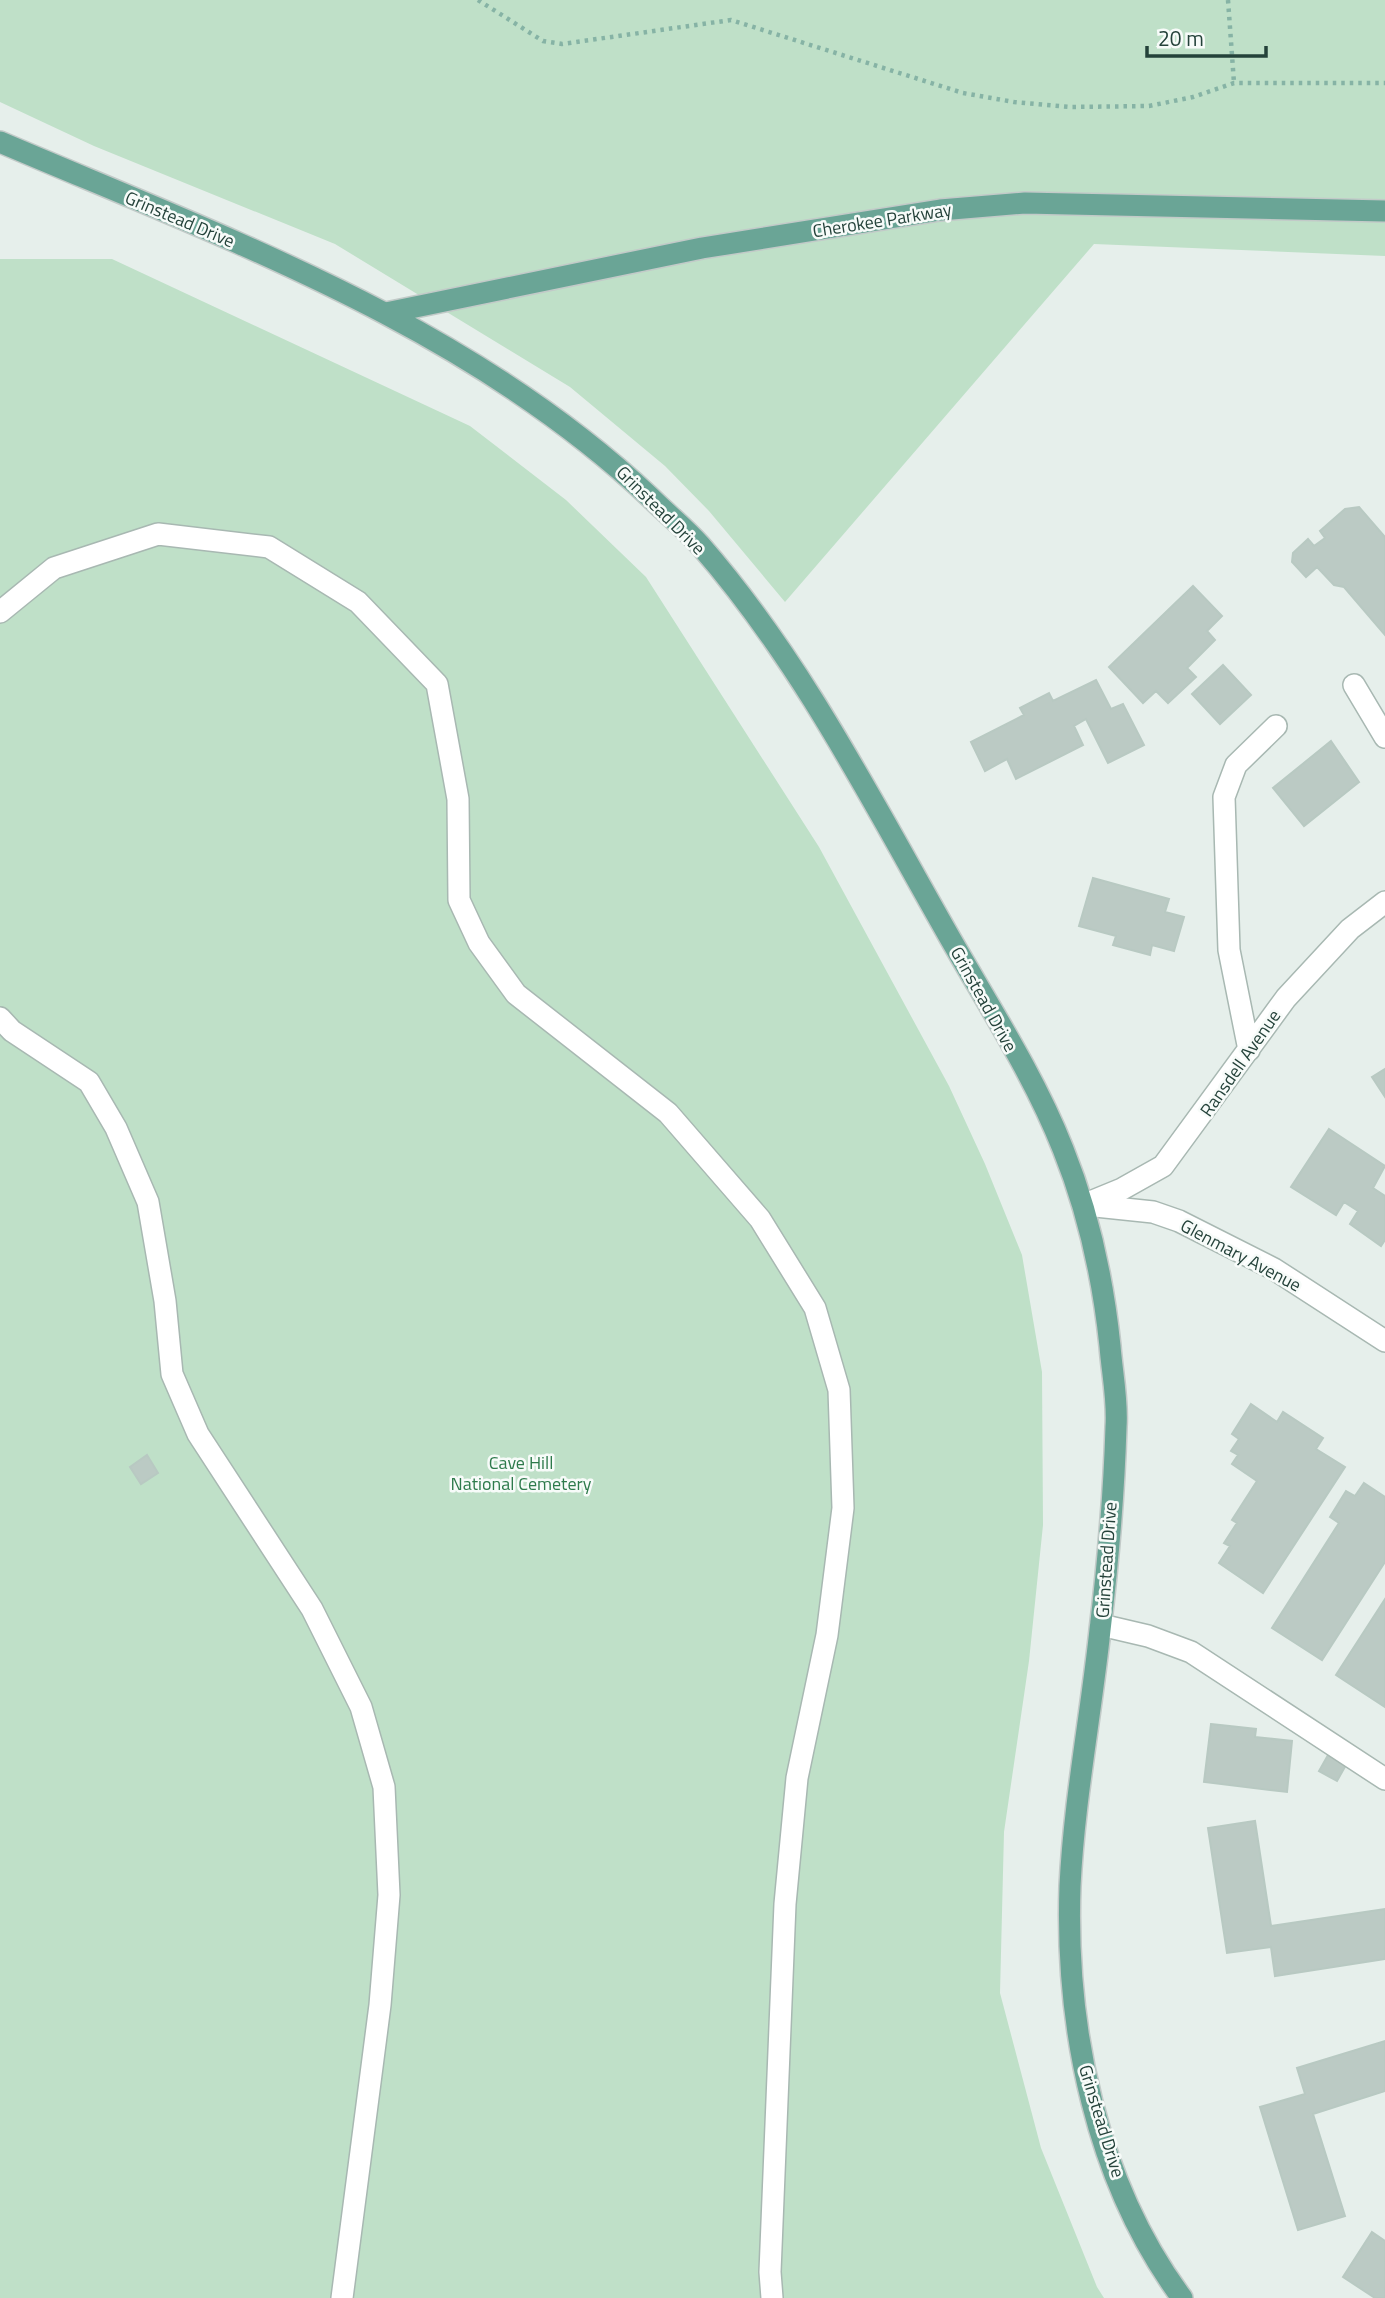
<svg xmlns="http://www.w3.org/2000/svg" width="1385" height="2298" font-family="'Titillium Web',sans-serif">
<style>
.green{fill:#bfe0c8}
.building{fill:#bbcac4;stroke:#b8c9c2;stroke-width:2}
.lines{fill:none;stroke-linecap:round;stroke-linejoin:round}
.minor-casing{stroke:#a8b8b2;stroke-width:24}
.major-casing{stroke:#c2cac8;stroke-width:24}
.path{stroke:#86b3a5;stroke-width:4.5;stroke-dasharray:3.5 5;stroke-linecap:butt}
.minor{stroke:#fff;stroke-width:21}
.major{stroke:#6aa596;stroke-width:21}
.labels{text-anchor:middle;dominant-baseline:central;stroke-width:5;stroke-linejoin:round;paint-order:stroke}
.street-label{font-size:18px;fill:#24423a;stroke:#f7fbf9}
.park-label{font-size:18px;fill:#2d7a4b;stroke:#f7fbf9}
</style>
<rect width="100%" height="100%" fill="#e6efeb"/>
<!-- green -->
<path class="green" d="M0 0H1385V256L1094 244 785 602 709 511 665 466 570 387 335 244 94 146 0 102Z
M0 259H112L470 426 566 500 646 577 819 847 949 1086 985 1164 1022 1255 1042 1372 1043 1525 1029 1661 1004 1832 1000 1993 1041 2148 1097 2287 1104 2298H0Z"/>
<!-- building -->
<path class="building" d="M1359 507 1385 537V635L1344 587 1334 585 1317 567 1306 577 1292 562 1293 553 1308 539 1314 546 1325 538 1320 531 1345 509Z
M1193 586 1222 616 1207 631 1215 640 1187 668 1196 677 1168 703 1156 691 1143 703 1109 667Z
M1223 665 1251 695 1220 724 1192 694Z
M1096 680 1111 709 1123 704 1144 745 1108 763 1086 719 1074 726 1083 745 1016 779 1007 759 985 771 971 742 1024 715 1020 708 1049 693 1053 701Z
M1331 741 1359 782 1304 826 1273 788Z
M1093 878 1169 899 1165 912 1184 917 1174 951 1152 945 1150 955 1113 945 1116 936 1079 926Z
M1385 1069V1097L1372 1077Z
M1329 1129 1385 1166 1373 1188 1385 1196V1240L1381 1246 1350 1224 1358 1211 1344 1202 1336 1215 1291 1187Z
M1251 1404 1277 1422 1283 1412 1323 1438 1316 1449 1345 1467 1263 1593 1219 1563 1230 1546 1224 1543 1237 1523 1232 1520 1257 1481 1232 1464 1238 1455 1231 1451 1239 1439 1232 1434Z
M147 1455 158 1473 141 1484 130 1467Z
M1364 1483 1385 1497V1562L1322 1660 1272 1628 1339 1523 1330 1517 1346 1491 1355 1496Z
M1385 1599V1707L1336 1675Z
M1211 1724 1256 1729 1255 1737 1292 1741 1287 1792 1204 1782Z
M1328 1755 1346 1765 1337 1781 1319 1771Z
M1255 1821 1271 1926 1385 1909V1959L1275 1976 1271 1947 1227 1953 1208 1828Z
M1385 2041V2091L1313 2114 1345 2216 1298 2230 1260 2107 1305 2094 1297 2068Z
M1372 2232 1385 2241V2298H1375L1343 2277Z"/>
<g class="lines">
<defs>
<path id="minor" d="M0 612 54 568 158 534 269 547 358 602 437 684 458 799 459 900 479 943 516 994 668 1113 760 1219 815 1308 839 1390 843 1508 827 1635 797 1778 785 1904 770 2272 772 2298
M1354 685 1385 737
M0 1018 12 1031 89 1082 116 1128 148 1202 165 1301 172 1374 198 1434 312 1609 361 1707 384 1787 389 1895 380 2005 342 2298
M1249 1050 1229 950 1224 797 1236 765 1276 726
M1083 1205 1122 1189 1163 1166 1286 998 1350 929 1385 902
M1086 1205 1153 1212 1179 1221 1274 1269 1385 1341
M1101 1625 1148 1636 1191 1652 1385 1779"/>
<path id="major" d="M0 142C227 239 468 325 651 498 667 514 685 528 700 545 804 664 876 809 954 945 992 1011 1035 1078 1063 1149 1088 1211 1103 1279 1110 1346 1112 1373 1118 1400 1116 1427 1114 1494 1108 1563 1100 1630 1091 1715 1074 1801 1070 1886 1065 2028 1096 2182 1182 2298
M386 313 702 248 940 210 1025 203 1385 211"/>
</defs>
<!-- minor casing -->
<use href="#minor" class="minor-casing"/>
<!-- major casing -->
<use href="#major" class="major-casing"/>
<!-- path -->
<path class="path" d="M478 0 543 41 562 44 731 20 963 93 1014 102 1069 107 1149 106 1193 97 1234 83H1385
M1228 0 1234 83"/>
<!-- minor -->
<use href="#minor" class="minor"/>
<!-- major -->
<use href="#major" class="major"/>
</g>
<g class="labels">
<!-- street labels -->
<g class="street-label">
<text transform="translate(180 219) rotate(23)">Grinstead Drive</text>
<text transform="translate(882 220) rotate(-9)">Cherokee Parkway</text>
<text transform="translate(661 510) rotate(45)">Grinstead Drive</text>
<text transform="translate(984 999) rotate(61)">Grinstead Drive</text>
<text transform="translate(1240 1063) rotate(-55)">Ransdell Avenue</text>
<text transform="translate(1241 1255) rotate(28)">Glenmary Avenue</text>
<text transform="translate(1106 1560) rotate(-86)">Grinstead Drive</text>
<text transform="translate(1102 2121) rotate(73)">Grinstead Drive</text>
</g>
<!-- park labels -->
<g class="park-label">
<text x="521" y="1462">Cave Hill<tspan x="521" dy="21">National Cemetery</tspan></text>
</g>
</g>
<!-- scale -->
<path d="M1147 46v10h119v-10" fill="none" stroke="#24423a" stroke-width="3.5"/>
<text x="1158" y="46" font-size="21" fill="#24423a" stroke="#f7fbf9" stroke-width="5" paint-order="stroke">20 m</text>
</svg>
